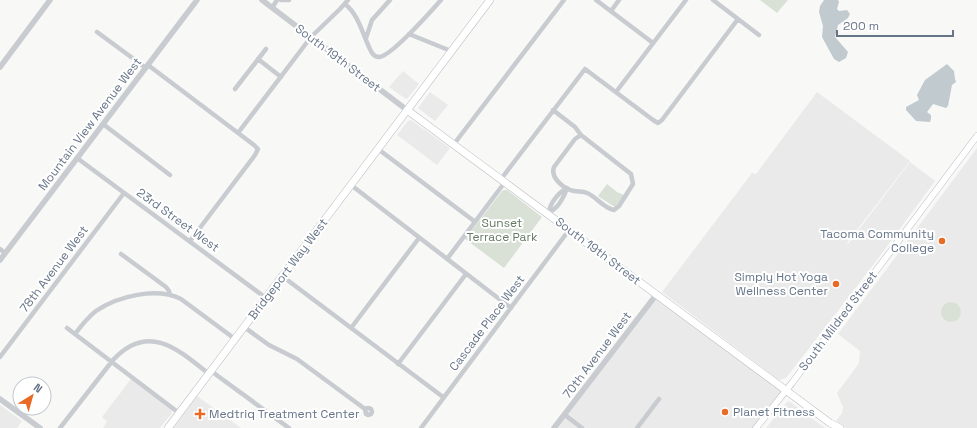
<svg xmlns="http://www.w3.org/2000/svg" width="977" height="428" font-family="'Space Grotesk',sans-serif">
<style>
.built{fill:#e9eae9}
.green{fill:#d9e1d7}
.water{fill:#c1cacf}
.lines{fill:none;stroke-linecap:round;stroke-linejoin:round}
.secondary-casing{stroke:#babec4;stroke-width:7}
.primary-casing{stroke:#bbbec2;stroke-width:8}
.minor{stroke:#c8cbcf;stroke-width:4.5}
.tertiary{stroke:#c8cbcf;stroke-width:5.5}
.secondary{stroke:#fff;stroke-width:6}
.primary{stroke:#fff;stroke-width:7}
.poi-dot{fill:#ea6925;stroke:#fff;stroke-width:1.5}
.labels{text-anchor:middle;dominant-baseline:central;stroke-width:4;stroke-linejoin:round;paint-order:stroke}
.street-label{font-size:12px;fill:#667588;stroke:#fff}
.park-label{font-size:12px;fill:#647a62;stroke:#fff}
.poi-label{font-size:12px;fill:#667588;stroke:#fff;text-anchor:end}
</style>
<rect width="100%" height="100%" fill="#f8f9f6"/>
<!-- built -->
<path class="built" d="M403 71 419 84 407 99H406L389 87Z
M430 92 448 105 435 121 418 108Z
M817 92 910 161 847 243 848 244 910 162 935 181 874 264 786 378 779 380 662 292 752 173 756 174Z
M411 120 450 148 437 165 397 135 408 121Z
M977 148V428H846L836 421 842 413 843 407 837 393 859 363 860 351 838 334Z
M657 296 786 390 756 428H554Z
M131 379 171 408 172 413 160 428H103L107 421 102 417Z
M197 396 241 428H173Z
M789 401 825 428H766L787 402Z
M0 405 22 421 17 428H0Z"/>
<!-- green -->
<path class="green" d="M760 0H788L777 13Z
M607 184 617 192 624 195 615 207 613 206 598 196Z
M504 190H507L542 217 504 268 465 239 502 191Z
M941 312a10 10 0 1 1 20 0a10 10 0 1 1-20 0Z"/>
<!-- water -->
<path class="water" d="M824 0H838L839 2 837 9 839 11 847 10 850 14 848 18 838 25 835 37 848 52 846 58 839 62 834 59 822 37 823 26 819 12 820 6Z
M947 64 954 71 955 79 956 82 952 85 948 106 946 108 933 104 927 112 931 115V119L930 122 916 121 906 110V107L919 100 917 95 925 80Z"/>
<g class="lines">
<defs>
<path id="secondary" d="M756 428 792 383 977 136"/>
<path id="primary" d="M407 110 830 423 840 428
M168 428 490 0"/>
</defs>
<!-- secondary casing -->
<use href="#secondary" class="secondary-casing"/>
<!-- primary casing -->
<use href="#primary" class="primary-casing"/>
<!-- minor -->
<path class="minor" d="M281 0H289
M596 0 653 43
M713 0 759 35
M345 4C360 16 363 37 372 53 374 56 376 57 379 57 392 56 431 11 441 0
M272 8 277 0
M611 11 619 0
M97 32 146 68
M409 34 451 51
M366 38 372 20 390 0
M258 59 281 77
M148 65 254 145 258 149 255 155 190 241
M235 89 266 49
M616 92 686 0
M553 110 575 127 581 135 631 174 633 184 619 206 614 210C603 208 597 197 587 193 583 191 579 192 574 191 564 189 550 178 554 167L575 139 581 135
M103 124 170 175
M238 133 311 37 340 9 348 0
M454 144 564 0
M378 149 474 221
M77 158 266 298
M501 179 585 69 653 120 658 123 662 120 738 19
M351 185 511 308
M549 212C550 203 559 192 567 188
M547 214C549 212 551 211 553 210 559 206 565 195 567 188
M0 249 5 253
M121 254 166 287 169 291 170 295
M447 259 505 182
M282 276 443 397
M244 327 269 345 297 359 365 409 366 414 368 415 371 414 372 412 371 409 368 408 365 409
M67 328 179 413
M351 328 419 238
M75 334C81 326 88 317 96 311 118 296 156 287 181 299L235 339
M0 357 124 193
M398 364 466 274
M211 371 289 428
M565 415 582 428
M60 428 113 360C148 322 178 349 209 374
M421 428 569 230
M637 428 659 399"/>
<!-- tertiary -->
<path class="tertiary" d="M262 0 407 110
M0 67 50 0
M0 260 197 0
M0 399 40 428
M554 428 656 295"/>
<!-- secondary -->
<use href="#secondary" class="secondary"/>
<!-- primary -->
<use href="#primary" class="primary"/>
</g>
<!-- markers -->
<g class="poi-dot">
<circle cx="942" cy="241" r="4"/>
<circle cx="836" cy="284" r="4"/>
<circle cx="725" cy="412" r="4"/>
<path d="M198 408h4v4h4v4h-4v4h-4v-4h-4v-4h4z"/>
</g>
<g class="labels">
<!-- street labels -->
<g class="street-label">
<text transform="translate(338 58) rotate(37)">South 19th Street</text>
<text transform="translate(90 124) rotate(-53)">Mountain View Avenue West</text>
<text transform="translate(178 220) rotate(36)">23rd Street West</text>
<text transform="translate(598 251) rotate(37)">South 19th Street</text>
<text transform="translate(54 269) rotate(-53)">78th Avenue West</text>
<text transform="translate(288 269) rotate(-53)">Bridgeport Way West</text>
<text transform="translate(838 321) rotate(-53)">South Mildred Street</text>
<text transform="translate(487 323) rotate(-53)">Cascade Place West</text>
<text transform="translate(597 355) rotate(-53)">70th Avenue West</text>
</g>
<!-- park labels -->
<g class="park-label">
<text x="502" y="223">Sunset<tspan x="502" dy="14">Terrace Park</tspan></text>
</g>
<!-- poi labels -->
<g class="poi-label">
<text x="934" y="234">Tacoma Community<tspan x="934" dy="14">College</tspan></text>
<text x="828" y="277">Simply Hot Yoga<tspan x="828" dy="14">Wellness Center</tspan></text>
<text x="733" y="412" text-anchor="start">Planet Fitness</text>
<text x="209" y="414" text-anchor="start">Medtriq Treatment Center</text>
</g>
</g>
<!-- north arrow -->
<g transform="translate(32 396) rotate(37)"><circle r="19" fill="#ffffff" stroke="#c2c8cf"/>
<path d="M0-3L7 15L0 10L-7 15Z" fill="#ea6925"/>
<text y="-6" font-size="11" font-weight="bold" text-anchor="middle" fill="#667588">N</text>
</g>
<!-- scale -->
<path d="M837 30v6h116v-6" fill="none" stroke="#667588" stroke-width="2"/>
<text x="843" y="30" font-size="12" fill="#667588" stroke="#ffffff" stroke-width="3" paint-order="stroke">200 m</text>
</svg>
